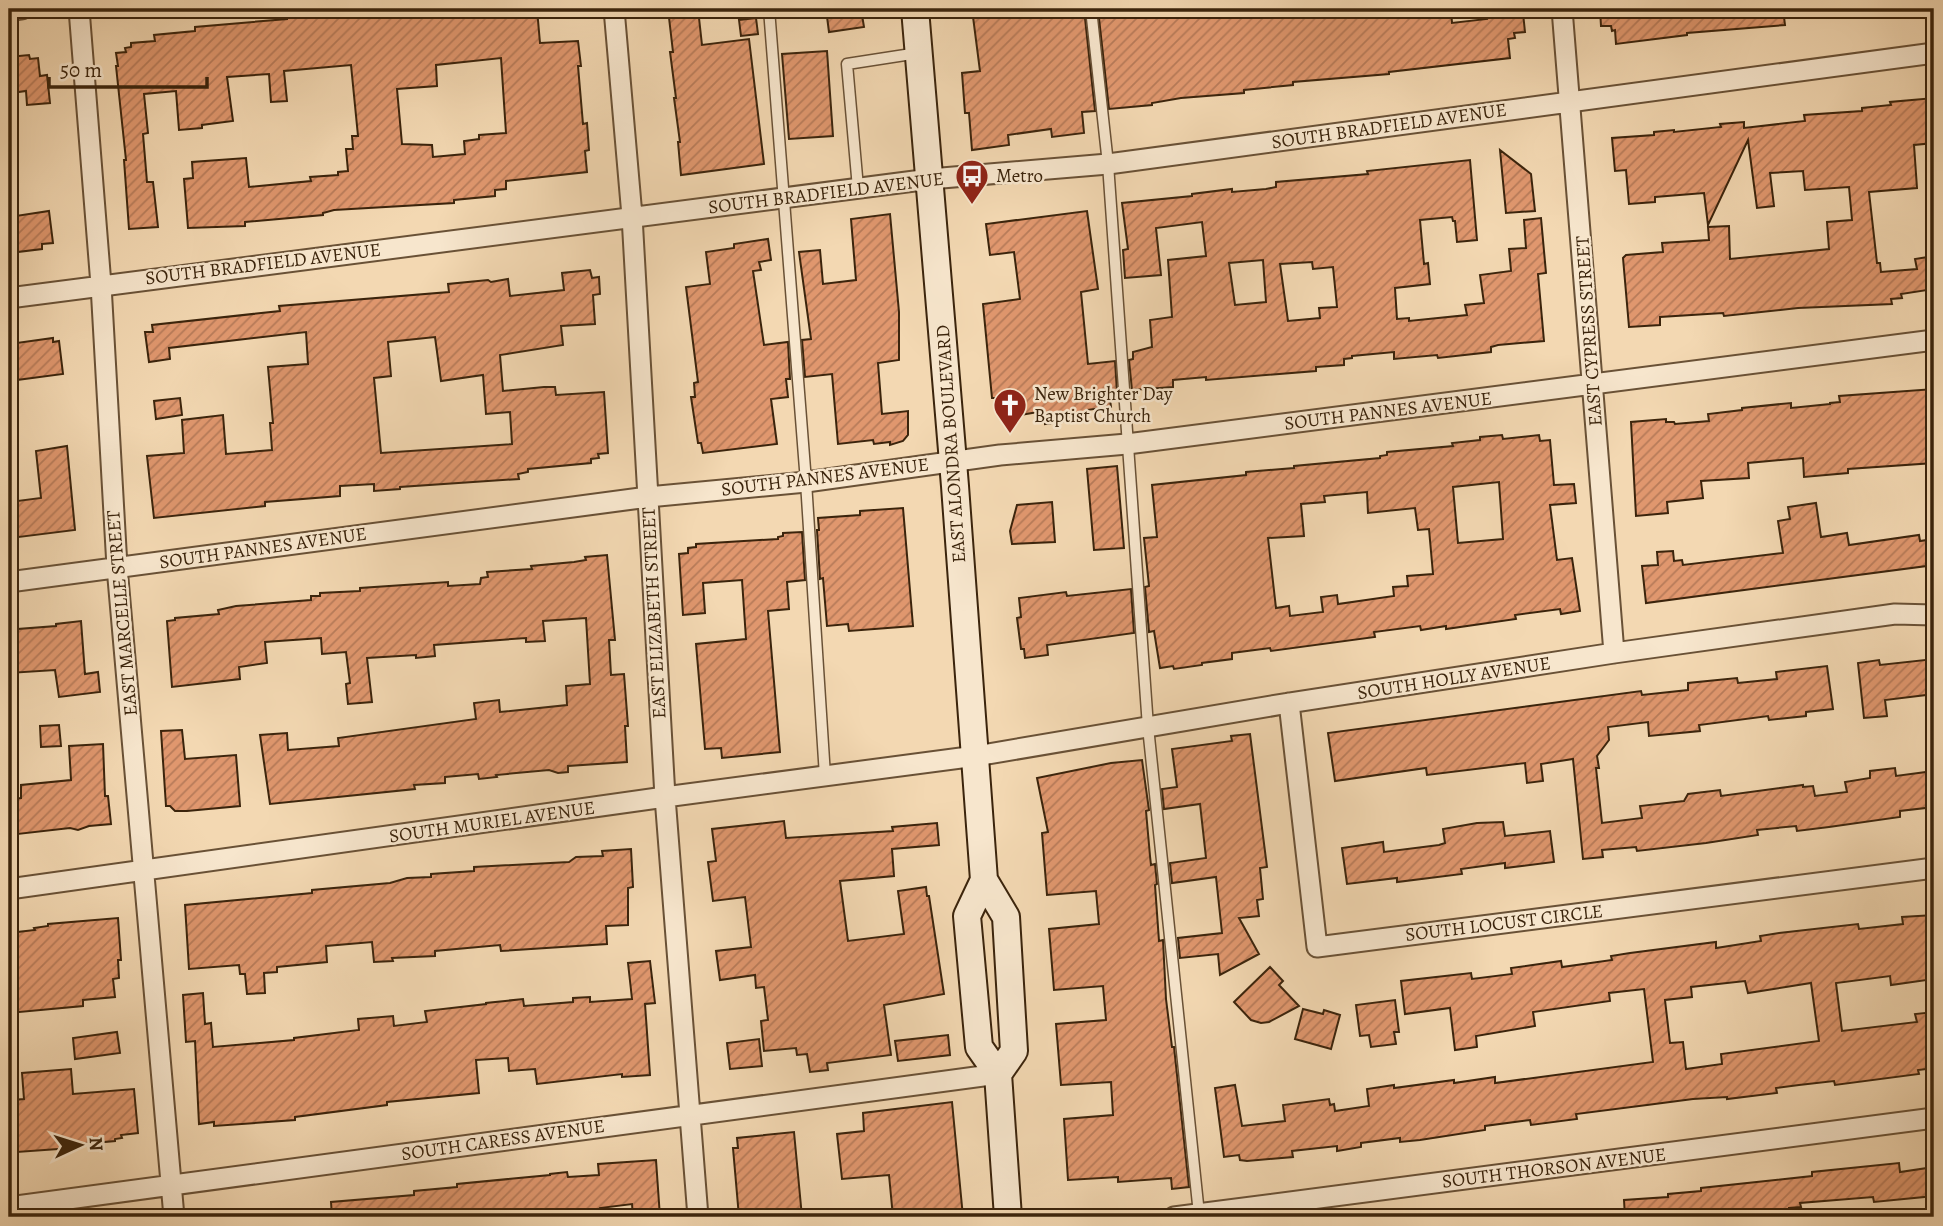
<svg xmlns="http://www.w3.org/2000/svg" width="1943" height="1226" font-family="Alegreya,serif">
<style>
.building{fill:url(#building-hatch);stroke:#3b240c;stroke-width:2;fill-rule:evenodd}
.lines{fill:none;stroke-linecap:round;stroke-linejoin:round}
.service-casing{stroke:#695136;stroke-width:13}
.minor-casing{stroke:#695136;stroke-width:23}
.secondary-casing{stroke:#3b240c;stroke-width:30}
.service{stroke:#f7e6cd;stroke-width:10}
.minor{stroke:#f7e6cd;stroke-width:19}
.secondary{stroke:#f7e6cd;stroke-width:26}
.labels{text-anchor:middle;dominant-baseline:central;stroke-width:5;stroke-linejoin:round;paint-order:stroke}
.street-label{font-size:19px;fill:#3b240c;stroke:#f7e6cd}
.poi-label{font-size:19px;fill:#3b240c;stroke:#f7e6cd;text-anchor:start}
</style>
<defs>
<pattern id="building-hatch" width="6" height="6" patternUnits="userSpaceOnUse" patternTransform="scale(1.75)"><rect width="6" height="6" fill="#e0976e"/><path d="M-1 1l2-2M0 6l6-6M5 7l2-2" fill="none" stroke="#b77b59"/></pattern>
</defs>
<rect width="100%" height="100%" fill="#f3d8b2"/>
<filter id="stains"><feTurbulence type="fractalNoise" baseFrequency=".00286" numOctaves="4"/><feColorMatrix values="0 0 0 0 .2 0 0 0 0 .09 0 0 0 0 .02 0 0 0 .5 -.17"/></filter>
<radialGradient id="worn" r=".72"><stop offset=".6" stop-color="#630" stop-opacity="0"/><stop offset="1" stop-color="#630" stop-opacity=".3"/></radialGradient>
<!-- building -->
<path class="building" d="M412 9H537L540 43 578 41 581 66H578L583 124 587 123 589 150 585 151 587 172 506 181V189L495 190V196L454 200V203L334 210 323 213V215L245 222V226L188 228 184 179 193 178 192 162 246 158 249 187 311 181 310 177 338 175V172L348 171 346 149H353L352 136H358L351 65 284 71 287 101 271 102 269 74 227 77 233 121 202 125V128L179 130 176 91 144 94 148 133 143 134 147 182H153L158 227 129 229 124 160H126L116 66H118L116 53 126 52 125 48 131 47V43L155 41 154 35 195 31V27L287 19V16L358 11V18L392 15V11ZM501 58 506 133 479 135V139L464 141 465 154 433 157 432 145 402 144 397 89 437 86 436 65Z
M668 9H698L702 45 749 39 764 164 681 175 678 142H680L674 98H676L670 52H673Z
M826 9H861L864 27 829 32Z
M972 9H1084L1095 111 1082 112 1084 133 1052 137 1051 129 1008 135 1009 145 972 150 969 113H965L962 73 980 71Z
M1098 9H1104V15L1148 12 1147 10 1159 9H1214V13L1263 9H1451L1452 23 1487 19 1486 13H1490L1489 9H1513V13H1523L1525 32 1514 33 1515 38 1508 39 1510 58 1389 72V74L1293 82V85L1244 90V93L1181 98 1152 103V105L1109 109Z
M1600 9H1783L1785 25 1687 33V35L1616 44 1615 30 1612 31 1611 26H1601Z
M756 18 758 34 741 36 739 20Z
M827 51 833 136 789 139 782 54Z
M29 55 30 59 38 58 40 76 47 75 50 103 27 105 26 91 11 93 9 57Z
M1934 98V143L1914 145 1917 188 1869 192 1877 263H1880L1881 272 1917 269 1915 259 1934 256V289L1901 294 1902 298 1891 299 1892 304 1798 308 1724 316 1723 313 1660 317V325L1629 327 1623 258 1626 255 1663 252 1662 243 1709 240 1708 227 1729 226 1730 259 1829 249 1827 222 1852 220 1849 187 1805 190 1803 171 1770 173 1774 206 1757 208 1748 140 1708 225 1704 193 1655 197V202L1629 204 1626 170 1615 171 1612 138 1654 135V132L1674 130V132L1721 127 1720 124 1744 122V128L1805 121 1804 115 1862 111V108L1891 105 1890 102Z
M1500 150 1531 174 1535 211 1506 213Z
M1470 160 1477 240 1457 242 1455 221H1453L1452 217 1420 220 1424 264 1428 263 1430 284 1395 288 1397 319 1409 318V321L1467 315 1465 305 1484 303 1480 275 1511 271 1509 249 1526 248 1524 220 1541 218 1546 273 1538 274 1544 341 1498 345 1491 347V352L1438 358 1437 355 1394 359V352L1352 356V358L1344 359V365L1316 367V371L1206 380V377L1173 380V387L1132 390 1129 360 1133 359V352L1152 347 1150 320 1172 317 1168 260 1206 256 1202 222 1156 228 1161 275 1125 278 1123 250 1128 249 1122 203 1192 196V194L1232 189V192L1266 189 1276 187V182L1368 174 1367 171ZM1263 260 1266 302 1235 305 1229 263ZM1312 262 1313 269 1333 267 1337 307 1319 308 1320 318 1288 321 1280 264Z
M49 211 53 243 42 244V249L9 253V217Z
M1087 211 1098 289 1081 292 1088 364 1115 361 1117 392H1109L1111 407 1086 410 1087 418 1045 424 1044 411 1002 418 999 398H992L983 304 1020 299 1014 252 990 255 986 224Z
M890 214 899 312V360L878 363 882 414 908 411V435L903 441 890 445V442L874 444 873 440 838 444 832 374 805 377 802 340 811 339 799 252 820 250 823 284 856 280 851 219Z
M768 239 771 260 759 262 761 270 753 271 764 345 788 342 790 379H786L788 397 771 399 777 444 703 453 701 443H698L691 397H695L694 383 698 382 686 287 710 284 706 252 734 248V244Z
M590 270 592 278 599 277 600 294 593 295 595 324 561 326 563 345 500 355 503 391 544 387H555L556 395 604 392 608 453 598 454 599 458 591 459V463L528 469V472L518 474 519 479 400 487V489L374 491V484L340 486V496L265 502V506L154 518 147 456 184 453 182 420 223 415 226 454 272 450 270 423H273L268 367 308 364 306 332 169 348 170 359 149 362 145 332H153L152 325 280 311 279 306 449 292 448 284 488 280 491 282 508 279 510 296 564 290 562 273ZM435 337 441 381 483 375 486 414 510 412 512 444 381 453 374 378 391 376 388 342Z
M53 338V342L59 341 63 374 9 381V344Z
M1934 389V463L1848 469V473L1804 477 1803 458 1748 463 1749 478 1701 481 1703 498 1667 502 1668 513 1636 516 1631 422 1666 419V422H1674L1675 424 1709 421 1708 414 1742 410V408L1791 403V408L1830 404V403L1840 402 1839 396Z
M180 398 182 415 156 419 154 401Z
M1502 435 1503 439 1539 435 1540 441 1550 440 1554 485 1574 484 1576 503 1550 505 1557 560 1572 558 1580 611 1561 614 1560 609 1515 615 1516 619 1446 629V626L1421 630 1420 626 1374 632 1375 637 1271 651 1270 648 1232 653V659L1202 663V665L1174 669 1173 666 1160 668 1154 631 1149 632 1145 587 1149 586 1144 538 1157 537 1152 485 1246 475V472L1294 468V466L1380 458V456L1387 455V452L1453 446 1452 443 1480 440V437ZM1499 482 1503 539 1458 543 1453 487ZM1367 492 1368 513 1415 508 1418 530 1429 529 1433 574 1407 576 1408 586 1393 587 1394 596 1338 604 1337 595 1321 597 1323 612 1290 616 1289 606 1276 608 1268 538 1304 536 1301 504 1325 502 1324 496Z
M67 446 75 530 11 538 9 514 18 512 17 501 41 498 36 451Z
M1117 466 1124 548 1094 550 1087 469Z
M1052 502 1055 542 1012 544 1010 531 1017 505Z
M1816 503 1821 537 1847 533 1849 545 1919 535 1920 541 1934 539V565L1646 603 1642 566 1658 565 1657 552 1673 551 1674 561 1682 560 1683 565 1783 553 1778 521 1790 519 1788 507Z
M903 508 913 626 849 631 848 624 827 626 823 578 820 579 817 530H819L818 518 860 515V511Z
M802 532 805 580 787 582 789 609 768 611 780 752 722 758 721 748 705 749 696 644 746 639 742 580 703 583 705 613 683 615 679 554 688 553V548L696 547V544L778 539V537L783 536V533Z
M607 555 615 640H609L611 675 624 674 628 726H625L627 762 568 766V772L558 773 549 770 496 775 497 777 479 779 478 774 445 777V783L414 785 415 789 270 804 260 735 287 733 288 750 339 746 338 738 476 719 474 703 499 700 500 712 567 705 566 686 590 684 586 618 543 621 545 641 526 642V638L434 645 435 656 416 658V655L367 658 372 702 348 704 346 684 350 683 346 652 322 654 321 638 265 642 267 663 239 667 240 679 172 687 167 621 175 620V618L219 614 218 610 236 606 311 600V596H320V593L360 591V588L448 582V586L480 584 481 578 488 577 487 572 532 569 531 566 574 562 586 560 585 557Z
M1131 589 1134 633 1047 645 1048 655 1025 658 1024 649H1021L1017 618 1021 617 1019 598 1066 592 1067 596Z
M81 621 85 674 98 672 100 692 59 697 55 670 9 673V634L18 633V629L56 626V624Z
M1934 659V694L1885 700 1887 716 1864 718 1858 663 1879 660 1880 665Z
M1827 666 1833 709 1806 712V716L1769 720 1768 716 1699 725 1700 731 1649 736 1648 722 1608 727 1609 740 1597 756 1599 768H1596L1602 823 1642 818 1640 806 1684 801 1688 794 1720 790 1721 796 1803 785V787L1813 786 1815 796 1847 792 1845 782 1870 778V771L1895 768 1896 776 1934 771V807L1900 811V817L1829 827 1797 831 1796 826 1757 830 1758 835 1706 843 1637 851 1636 847 1602 850 1603 857 1583 859 1573 759 1541 764 1543 781 1527 783 1525 763 1427 775 1426 768 1335 781 1328 733 1641 691 1642 695 1688 690V683L1737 678 1738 683 1777 679 1776 672Z
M59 725 61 746 41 747 40 726Z
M182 730 185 759 236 755 240 806 187 811H175L170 806H166L161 731Z
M1250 734 1267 867 1260 868 1263 899 1257 900 1259 916 1239 918 1259 954 1220 975 1218 954 1180 958 1178 938 1222 933 1216 877 1172 883 1170 863 1206 858 1200 804 1164 809 1162 789 1177 787 1172 749 1232 741 1231 736Z
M103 744 105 796H108L111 824 89 826 78 830 70 828 9 835V799L21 798V785L71 780 69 746Z
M1142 760 1149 810 1146 811 1150 856 1151 865 1155 864 1157 884 1155 885 1159 941 1163 940 1166 999 1172 1047H1174L1189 1187 1172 1189 1171 1178 1118 1182V1177L1068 1180 1064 1119 1113 1115 1111 1082 1061 1085 1056 1024 1106 1020 1103 986 1054 990 1049 929 1099 924 1096 891 1047 895 1042 833 1048 832 1037 778 1111 763Z
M784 821 786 838 893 831 892 827 937 823 939 845 892 849 894 876 840 881 848 941 904 934 898 891 926 887 927 896H929L944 994 884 1005 891 1055 827 1063 828 1070 810 1072 807 1054 797 1055 796 1048 764 1051 761 1021 768 1020 764 987 756 988 755 975 720 980 716 951 751 947 745 897 713 901 708 862 716 861 712 829Z
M1503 822 1505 836 1550 831 1554 862 1505 868V863L1461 869 1462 874 1397 882V878L1347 884 1342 848 1383 842 1384 852 1439 845 1445 843 1443 829 1477 823Z
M631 849 633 887 628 888V925L606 926 607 944 501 951 500 945 435 951V956L392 958 393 961 374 962 372 942 326 946 327 962 277 967V972L264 973 265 993 247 994 245 974H240L239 965 189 969 185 905 312 893V890L390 883 407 878 431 877V874L474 871V867L569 862 576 857 603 856 602 851Z
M1934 915V979L1891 985 1890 976 1836 983 1842 1031 1917 1022 1915 1014 1934 1012V1068L1918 1070 1919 1074 1835 1085 1834 1081 1799 1085 1776 1088 1777 1093 1727 1099V1097L1693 1099 1647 1105 1576 1114 1577 1119 1531 1125 1530 1120 1485 1126V1130L1420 1140 1400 1142V1138L1361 1143V1147L1337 1151V1146L1292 1151 1293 1157 1247 1161 1240 1160 1239 1155 1224 1157 1215 1088 1235 1085 1242 1126 1285 1121 1283 1105 1329 1099 1330 1105 1334 1104 1335 1111 1369 1106 1367 1089 1394 1085V1088L1454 1080V1083L1495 1077V1083L1653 1062 1644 989 1609 993 1610 1001 1533 1012 1535 1026 1476 1036 1477 1047 1455 1050 1450 1008 1405 1014 1401 981 1471 973 1472 979 1512 974 1511 968 1561 961 1562 967 1612 960 1611 956 1630 953 1716 942V948L1761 941 1760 936 1779 933 1858 924 1859 929 1903 924 1902 917ZM1745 981 1748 993 1811 983 1819 1041 1721 1054 1722 1064 1686 1069 1683 1042 1670 1043 1665 1000 1692 997 1691 987Z
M118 918 121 960H118L119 978 113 979 115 997 83 1000V1006L9 1013V933L35 930 34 928 48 926V924Z
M650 961 655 1003 645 1004 650 1075 622 1077V1074L537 1084 535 1069 509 1071 508 1058 476 1060 479 1093 387 1102V1105L295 1117V1120L214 1126V1122L199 1124 195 1041 186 1042 183 995 203 993 205 1024 211 1023 213 1047 294 1040V1038L359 1030 358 1019 393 1016 394 1026 427 1022 425 1011 486 1004V1003L523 999 524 1006 573 1002V998L590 997V1002L632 999 628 963Z
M1270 967 1283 981 1279 985 1299 1006 1269 1022 1261 1023 1251 1020 1234 1002Z
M1395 1000 1399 1032H1394L1396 1044 1371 1047 1369 1035 1360 1036 1356 1005Z
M1303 1009 1323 1014 1324 1010 1340 1015 1331 1049 1295 1039Z
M117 1032 120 1053 75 1059 73 1038Z
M948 1035 950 1055 898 1061 895 1041Z
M759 1039 762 1066 730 1069 727 1043Z
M71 1069 73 1094 134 1089 138 1133 121 1135 122 1138 115 1139V1141L72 1145V1148L17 1152 13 1100 24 1099 22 1073Z
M952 1102 963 1217H893L889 1175 842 1179 837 1134 864 1131 863 1113Z
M794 1132 802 1217H739L733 1148H738L737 1138Z
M656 1160 660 1217H633L632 1204 600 1208 601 1217H332L331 1202 414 1195V1191L457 1187V1184L550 1175V1174L567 1172 568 1177 599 1175 598 1164Z
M1899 1163 1900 1172 1934 1167V1196L1874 1202 1873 1197 1800 1203 1801 1207 1789 1208 1788 1216 1764 1217H1680V1212L1648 1215V1217H1625L1624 1200 1668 1197V1194L1701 1191V1188L1812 1176V1172Z"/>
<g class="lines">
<defs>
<path id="service" d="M769 9 806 482 825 776
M1091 9 1108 164 1148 727 1199 1214
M858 188 847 64 918 53"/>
<path id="minor" d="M79 9 101 285 117 567 174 1217
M614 9 632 216 665 797 698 1217
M1562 9 1614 653
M9 11 22 9
M9 298 930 179 1108 164 1934 53
M9 582 648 497 806 482 1000 455 1127 444 1934 340
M1289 703 1317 947 1934 868
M9 889 665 797 976 756 1289 703 1614 653 1895 614 1934 615
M9 1207 998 1074
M1174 1217 1934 1118"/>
<path id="secondary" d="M915 9 955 486 984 880 1006 917 1014 1051 998 1074
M984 880 967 916 979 1047 998 1074 1008 1217"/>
</defs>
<!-- service casing -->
<use href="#service" class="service-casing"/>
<!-- minor casing -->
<use href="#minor" class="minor-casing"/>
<!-- secondary casing -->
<use href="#secondary" class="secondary-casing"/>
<!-- service -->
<use href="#service" class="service"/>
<!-- minor -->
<use href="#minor" class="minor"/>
<!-- secondary -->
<use href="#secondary" class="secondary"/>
</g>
<!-- icons -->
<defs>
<symbol id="bus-pin" viewBox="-11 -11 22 30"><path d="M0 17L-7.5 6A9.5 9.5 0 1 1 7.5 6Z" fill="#8f2418" stroke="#f7e6cd"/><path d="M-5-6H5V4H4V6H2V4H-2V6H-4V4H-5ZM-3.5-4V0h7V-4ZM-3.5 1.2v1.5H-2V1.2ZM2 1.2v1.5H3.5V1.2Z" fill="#fff"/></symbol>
<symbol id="church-pin" viewBox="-11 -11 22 30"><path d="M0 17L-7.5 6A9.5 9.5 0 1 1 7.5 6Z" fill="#8f2418" stroke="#f7e6cd"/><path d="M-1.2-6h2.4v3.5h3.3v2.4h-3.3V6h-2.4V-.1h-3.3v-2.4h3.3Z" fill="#fff"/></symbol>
</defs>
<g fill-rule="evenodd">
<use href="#bus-pin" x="953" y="157" width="38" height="52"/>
<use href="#church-pin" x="991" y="386" width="38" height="52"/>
</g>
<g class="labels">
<!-- street labels -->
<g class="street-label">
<text transform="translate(1389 126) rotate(-8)">SOUTH BRADFIELD AVENUE</text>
<text transform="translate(826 193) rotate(-7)">SOUTH BRADFIELD AVENUE</text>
<text transform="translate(263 264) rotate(-7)">SOUTH BRADFIELD AVENUE</text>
<text transform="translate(1589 331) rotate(-94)">EAST CYPRESS STREET</text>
<text transform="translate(1388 411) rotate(-7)">SOUTH PANNES AVENUE</text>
<text transform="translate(951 444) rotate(-94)">EAST ALONDRA BOULEVARD</text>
<text transform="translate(825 477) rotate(-7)">SOUTH PANNES AVENUE</text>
<text transform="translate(263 548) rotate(-8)">SOUTH PANNES AVENUE</text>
<text transform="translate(122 613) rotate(-95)">EAST MARCELLE STREET</text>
<text transform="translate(654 613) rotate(-93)">EAST ELIZABETH STREET</text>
<text transform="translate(1454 678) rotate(-9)">SOUTH HOLLY AVENUE</text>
<text transform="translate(492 822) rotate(-8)">SOUTH MURIEL AVENUE</text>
<text transform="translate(1504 923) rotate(-7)">SOUTH LOCUST CIRCLE</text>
<text transform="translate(503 1140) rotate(-8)">SOUTH CARESS AVENUE</text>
<text transform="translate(1554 1168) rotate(-7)">SOUTH THORSON AVENUE</text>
</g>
<!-- poi labels -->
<g class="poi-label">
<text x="996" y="176">Metro</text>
<text x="1034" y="394">New Brighter Day<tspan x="1034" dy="22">Baptist Church</tspan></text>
</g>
</g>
<!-- margin -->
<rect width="1943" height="1226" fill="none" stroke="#f3d8b2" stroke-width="35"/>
<rect x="10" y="10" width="1922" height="1205" fill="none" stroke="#3b240c" stroke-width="3.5"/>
<rect x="18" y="18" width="1908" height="1191" fill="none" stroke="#3b240c" stroke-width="2"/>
<!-- north arrow -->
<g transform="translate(80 1145) rotate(86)" stroke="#f7e6cd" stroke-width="5" paint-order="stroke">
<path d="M0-5L12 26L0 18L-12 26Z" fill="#3b240c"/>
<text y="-10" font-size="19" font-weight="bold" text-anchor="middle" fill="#3b240c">N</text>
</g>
<!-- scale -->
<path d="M49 77v10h158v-10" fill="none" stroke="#3b240c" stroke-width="3.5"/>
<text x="60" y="77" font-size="21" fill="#3b240c" stroke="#f7e6cd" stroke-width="5" paint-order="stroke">50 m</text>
<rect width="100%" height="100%" filter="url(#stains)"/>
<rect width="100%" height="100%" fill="url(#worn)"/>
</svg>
